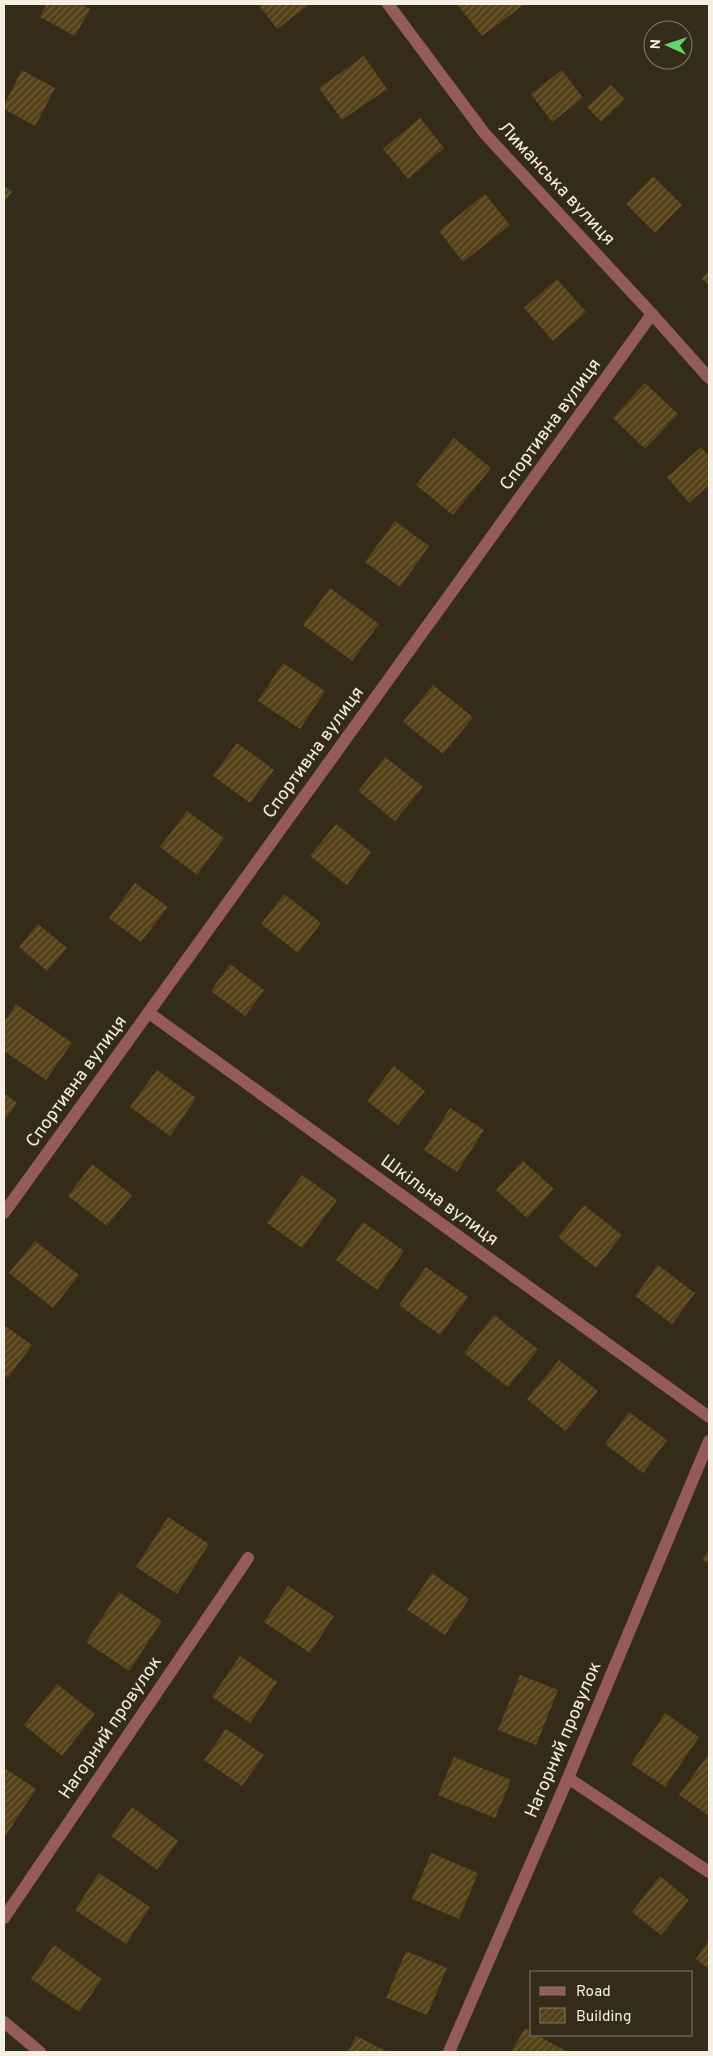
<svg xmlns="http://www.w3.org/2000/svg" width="713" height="2056" font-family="Overpass,sans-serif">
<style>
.building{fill:url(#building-hatch)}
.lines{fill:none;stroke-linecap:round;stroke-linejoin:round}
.minor{stroke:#945b59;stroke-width:12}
.tertiary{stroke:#945b59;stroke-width:12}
.labels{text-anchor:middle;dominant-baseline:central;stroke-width:4;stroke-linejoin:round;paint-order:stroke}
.street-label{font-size:18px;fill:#f4eee3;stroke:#342b19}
</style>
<defs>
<pattern id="building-hatch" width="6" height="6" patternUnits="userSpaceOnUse" patternTransform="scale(1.25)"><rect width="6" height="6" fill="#554117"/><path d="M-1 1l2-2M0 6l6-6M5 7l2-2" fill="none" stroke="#6e5d39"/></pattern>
</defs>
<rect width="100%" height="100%" fill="#342b19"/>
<!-- building -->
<path class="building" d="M47 4H81L90 9 75 36 40 17Z
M258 4H310L277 29Z
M457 4H520L522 6 482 36Z
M364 56 387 89 342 120 319 88Z
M22 70 55 88 35 126 4 109V105Z
M562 70 583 98 552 122 531 94Z
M611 85 625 99 601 122 587 107Z
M420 118 444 148 408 179 383 149Z
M653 176 682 205 655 233 626 204Z
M4 186 12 192 4 202Z
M485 194 510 225 463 262 439 231Z
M709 270V285L702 279Z
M557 279 586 312 553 341 524 308Z
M645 383 678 414 645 449 613 418Z
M454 438 491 468 453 515 416 485Z
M701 447 709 456V485L689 503 667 477Z
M395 521 429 546 400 587 365 562Z
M330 588 379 624 352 661 303 625Z
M283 663 325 691 300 729 258 701Z
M433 685 473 717 443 754 403 722Z
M237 743 274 770 250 803 213 776Z
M385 757 423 787 395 821 358 791Z
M187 811 224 838 197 875 160 847Z
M336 824 371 852 347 885 310 856Z
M135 883 168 907 141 942 109 918Z
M284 894 321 923 298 953 261 924Z
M38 924 67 948 47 971 19 947Z
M230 964 264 990 245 1016 211 991Z
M16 1004 72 1043 46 1080 4 1051V1022Z
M394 1066 425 1091 398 1125 367 1101Z
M157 1070 196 1098 170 1136 130 1107Z
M4 1093 17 1103 4 1121Z
M450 1108 484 1130 457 1172 424 1150Z
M523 1161 554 1189 527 1218 496 1190Z
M92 1164 132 1195 107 1226 68 1196Z
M302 1175 337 1200 302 1248 267 1223Z
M584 1205 622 1235 596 1268 558 1237Z
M363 1222 404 1251 377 1290 336 1260Z
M35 1241 79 1275 53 1308 9 1273Z
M658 1265 695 1293 672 1324 635 1296Z
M426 1267 468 1297 440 1335 399 1305Z
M494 1315 538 1349 508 1387 464 1353Z
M4 1325 32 1345 8 1378 4 1375Z
M559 1360 598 1391 565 1431 527 1399Z
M629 1412 667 1440 643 1473 605 1444Z
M168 1517 209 1544 177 1594 136 1567Z
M709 1549V1564L702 1559Z
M432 1573 469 1599 445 1635 407 1610Z
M288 1586 334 1616 310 1653 264 1622Z
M119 1592 162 1621 129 1671 86 1642Z
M240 1656 277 1682 250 1723 212 1697Z
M520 1675 558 1690 536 1745 498 1730Z
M57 1684 95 1714 62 1756 24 1725Z
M665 1713 699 1737 665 1787 631 1764Z
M226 1729 264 1755 242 1786 204 1760Z
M708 1755 709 1756V1816L679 1795Z
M454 1757 511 1780 495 1818 438 1795Z
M4 1768 36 1789 4 1838Z
M132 1807 178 1841 157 1870 111 1836Z
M431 1853 478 1873 459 1919 412 1899Z
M99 1873 150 1907 126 1944 75 1910Z
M660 1876 689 1900 661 1935 632 1912Z
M709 1940V1969L696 1959Z
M54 1945 102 1979 79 2012 31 1979Z
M406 1951 447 1968 427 2015 386 1998Z
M525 2028 532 2032V2035H537L568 2052H511Z
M356 2036 388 2052H348Z"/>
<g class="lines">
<!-- minor -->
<path class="minor" d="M149 1013 709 1417
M4 1213 652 314
M568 1778 709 1872
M4 1918 248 1558
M4 2022 40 2052
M449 2052 568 1778 709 1441"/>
<!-- tertiary -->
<path class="tertiary" d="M388 4 485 134 652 314 709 378"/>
</g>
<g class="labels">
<!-- street labels -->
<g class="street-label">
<text transform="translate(556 184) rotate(47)">Лиманська вулиця</text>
<text transform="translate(551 425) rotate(-54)">Спортивна вулиця</text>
<text transform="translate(314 753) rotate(-54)">Спортивна вулиця</text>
<text transform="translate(77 1082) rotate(-54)">Спортивна вулиця</text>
<text transform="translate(439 1201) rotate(36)">Шкільна вулиця</text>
<text transform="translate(111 1728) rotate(-56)">Нагорний провулок</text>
<text transform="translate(564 1740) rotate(-67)">Нагорний провулок</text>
</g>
</g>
<!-- border -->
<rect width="713" height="2056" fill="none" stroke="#f4eee3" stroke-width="10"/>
<!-- legend -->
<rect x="530" y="1971" width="162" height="65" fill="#342b19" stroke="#81796a"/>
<rect x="540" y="1987" width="25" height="8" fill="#945b59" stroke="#81796a"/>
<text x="576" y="1996" font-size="15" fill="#f4eee3">Road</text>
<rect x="540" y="2008" width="25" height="15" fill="url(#building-hatch)" stroke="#81796a"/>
<text x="576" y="2021" font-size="15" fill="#f4eee3">Building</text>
<!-- north arrow -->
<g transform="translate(668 45) rotate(273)"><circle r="24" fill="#342b19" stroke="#81796a"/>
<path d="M0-4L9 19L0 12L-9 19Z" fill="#5fd56b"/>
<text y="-8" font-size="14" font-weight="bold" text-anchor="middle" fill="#f4eee3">N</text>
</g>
</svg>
